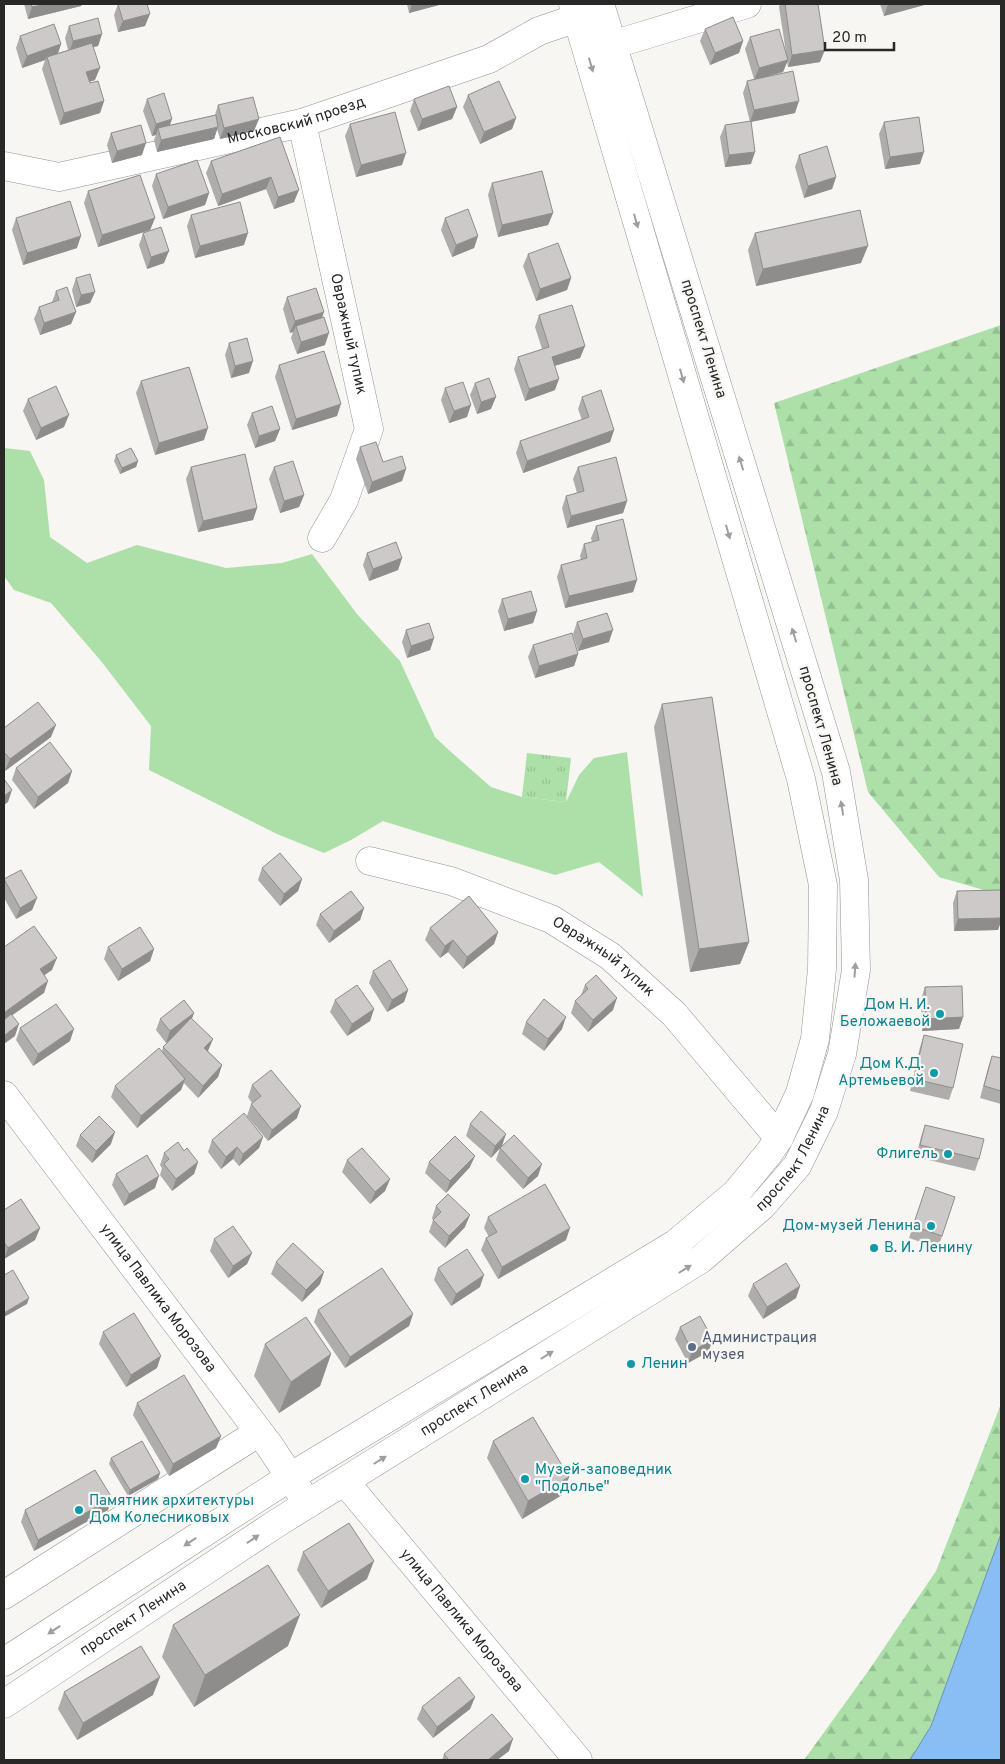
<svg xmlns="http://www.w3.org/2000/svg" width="1005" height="1764" font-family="Overpass,sans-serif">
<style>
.grass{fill:#ace0a8}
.forest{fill:url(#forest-firs)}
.park{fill:url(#park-tufts)}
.water{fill:#88bef4;stroke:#6b91b6}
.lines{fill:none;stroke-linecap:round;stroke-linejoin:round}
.minor-casing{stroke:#949390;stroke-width:29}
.major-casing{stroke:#949390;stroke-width:29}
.minor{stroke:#fff;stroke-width:28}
.major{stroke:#fff;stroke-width:28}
.wall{fill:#afadac}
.shaded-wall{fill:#8f8d8c}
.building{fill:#ccc9c8;stroke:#8f8d8c}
.oneway{fill:#9e9e9e}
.culture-dot{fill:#0f9aa8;stroke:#f7f6f3;stroke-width:2}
.service-dot{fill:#5c6f8a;stroke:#f7f6f3;stroke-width:2}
.labels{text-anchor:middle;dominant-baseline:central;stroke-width:4.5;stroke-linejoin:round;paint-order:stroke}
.street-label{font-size:15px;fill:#282827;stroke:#f7f6f3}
.culture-label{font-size:15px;fill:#0d838f;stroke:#f7f6f3;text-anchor:end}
.service-label{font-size:15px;fill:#4e5e75;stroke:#f7f6f3;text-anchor:start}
</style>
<defs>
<pattern id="forest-firs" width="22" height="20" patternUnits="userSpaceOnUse" patternTransform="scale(1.25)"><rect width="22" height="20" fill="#ace0a8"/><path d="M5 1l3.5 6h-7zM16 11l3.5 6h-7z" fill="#94c091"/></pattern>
<pattern id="park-tufts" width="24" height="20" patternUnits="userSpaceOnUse" patternTransform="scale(1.25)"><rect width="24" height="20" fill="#ace0a8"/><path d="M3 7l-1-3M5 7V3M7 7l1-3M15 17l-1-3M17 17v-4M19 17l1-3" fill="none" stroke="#94c091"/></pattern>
</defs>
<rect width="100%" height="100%" fill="#f7f6f3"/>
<!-- grass -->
<path class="grass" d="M4 448 30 451 44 480 50 537 87 563 137 545 226 568 282 563 312 554 357 614 400 661 435 737 451 752 491 787 522 797 566 802 579 775 594 758 627 752 643 897 599 862 555 875 383 821 351 840 324 853 277 834 149 770 151 726 101 661 51 603 14 590 4 576Z"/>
<!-- forest -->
<path class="forest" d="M1001 325V895L939 877 868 792 774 403Z
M1001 1404V1534L931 1726 910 1760H804L869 1670 936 1571Z"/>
<!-- park -->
<path class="park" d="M527 753 571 758 566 802 522 797Z"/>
<!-- water -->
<path class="water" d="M1001 1534V1760H910L931 1726Z"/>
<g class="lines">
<defs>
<g id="minor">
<path d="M612 45 747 4"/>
<path id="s1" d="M302 123 369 429 344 500 322 538"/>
<path id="s2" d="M4 166 59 177 302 123 489 59 539 31 577 18"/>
<path id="s3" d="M370 861 451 881 551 919 610 956 674 1014 779 1138"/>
<path id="s4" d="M4 1095 269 1445 308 1504"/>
<path id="s5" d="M345 1482 578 1760"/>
<path d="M4 1595 259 1432"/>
</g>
<g id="major">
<path d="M4 1662 290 1477 675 1244 736 1193 769 1153 779 1138 800 1093 815 1039 822 969 823 885 801 779 573 4"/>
<path id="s6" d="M4 1704 274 1525 701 1259 762 1206 797 1166 824 1111 842 1054 856 970 854 880 836 772 600 4"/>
</g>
</defs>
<!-- minor casing -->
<use href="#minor" class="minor-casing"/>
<!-- major casing -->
<use href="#major" class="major-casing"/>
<!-- minor -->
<use href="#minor" class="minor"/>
<!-- major -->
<use href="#major" class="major"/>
</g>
<!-- wall -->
<path class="wall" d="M24 4H82L81 6 28 19Z
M118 4H147L145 26 118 32 114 15Z
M407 4H439V5L409 13Z
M780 4H818L820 62 788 67 787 62 783 72 766 77 795 113 751 122V164L725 167 720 137 725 125 750 122 743 93 747 81 754 79 745 49 750 37 786 53 779 7Z
M880 4H928L884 16Z
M69 26 102 34 98 46 93 47 95 80 89 82 90 83 104 101 100 113 60 125 42 69 45 60 22 68 16 48 20 36 61 44 58 53 68 50 65 38Z
M705 29 743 41 739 53 710 65 700 41Z
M468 95 516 118 512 129 480 144 463 107Z
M147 99 170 125 215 115 218 105 254 131 220 139 217 129 214 139 157 152 154 140 156 135 152 136 143 111Z
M414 99 457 107 452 119 418 131 410 111Z
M884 122 920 164 885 169 879 134Z
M350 124 402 165 356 177 345 136Z
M111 133 142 155 112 163 107 145Z
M280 137 294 202 274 209 266 189 218 206 206 173 211 161Z
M799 155 836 177 832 189 804 198 795 167Z
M156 174 209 193 205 205 163 219 152 186Z
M492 183 553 213 548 225 498 237 488 195Z
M88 191 155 218 150 230 98 247 84 203Z
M191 215 244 245 195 258 187 226Z
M16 218 77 248 23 265 12 230Z
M445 218 478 236 474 248 452 257 441 230Z
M143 233 164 263 147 269 139 245Z
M755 233 861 263 756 286 748 250Z
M528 254 571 278 567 290 536 301 523 266Z
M76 278 95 292 90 303 76 307 72 290Z
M56 291 76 312 71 324 40 335 34 319 39 307 52 302Z
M287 297 322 317 325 345 297 354 291 338 293 332 290 333 283 309Z
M539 315 585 346 580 358 555 366V390L525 401 514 369 518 357 542 349 535 327Z
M229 343 249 373 231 378 225 355Z
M279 365 337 416 292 430 275 377Z
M141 381 204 440 155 455 136 393Z
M475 383 491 409 477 414 470 395Z
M445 388 467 417 449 423 441 400Z
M582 397 614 430 610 442 523 473 516 453 520 441 582 420 578 409Z
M28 399 64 427 36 440 23 411Z
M252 413 280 429 275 441 255 448 247 425Z
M360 447 383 462 406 469 402 481 368 494 356 459Z
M116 455 138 461 136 467 120 474 114 461Z
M191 467 257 508 253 520 198 532 186 479Z
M274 467 304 495 299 507 280 513 269 479Z
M578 467 627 501 623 513 567 528 562 508 566 496 577 493 573 479Z
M596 526 637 580 633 592 565 608 557 577 561 565 581 560 580 556 584 544 592 542 591 538Z
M367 553 402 558 398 570 369 581 363 565Z
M502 599 537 611 533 623 504 631 498 611Z
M577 622 609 642 578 651 573 634Z
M406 630 434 638 430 650 407 658 402 642Z
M533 645 578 654 574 666 535 678 528 657Z
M662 704 749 942 740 964 690 972 654 727Z
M4 728 51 737 5 771 4 769Z
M16 768 72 771 68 783 34 809 12 780Z
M262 868 302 879 298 891 280 906 258 880Z
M4 879 37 898 32 910 16 919 4 898Z
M957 891 998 930 954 931 953 903Z
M364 908 360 920 329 943 316 925 320 914Z
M430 928 498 932 494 944 463 969 448 952 440 958 425 940Z
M108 947 154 949 150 961 118 981 104 959Z
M373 971 408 990 404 1002 387 1012 369 983Z
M585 985 613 1010 588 1032 571 1013 575 1001 581 995Z
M925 987 963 1017 959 1029 922 1031 921 999Z
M335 1000 374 1009 370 1021 347 1036 330 1012Z
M194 1013 192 1019 208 1051 222 1065 218 1077 198 1098 184 1083 181 1090 137 1128 111 1097 115 1086 162 1051 163 1047 170 1040 166 1043 156 1030 160 1019Z
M526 1022 562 1029 544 1051 522 1034Z
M20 1028 70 1041 33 1066 16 1040Z
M924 1035 953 1088 949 1100 910 1091 920 1047Z
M992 1056 1001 1058V1104L980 1098 988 1068Z
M252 1085 297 1118 268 1141 247 1116 251 1104 252 1103 248 1097Z
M470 1124 502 1146 491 1158 466 1136Z
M925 1125 979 1159 975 1171 916 1157 921 1137Z
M80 1135 111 1144 92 1163 76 1146Z
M263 1137 259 1148 239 1166 233 1159 221 1169 208 1152 212 1140Z
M500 1148 538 1176 523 1189 496 1160Z
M184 1151 198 1162 194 1174 172 1191 160 1175 162 1168 160 1165 164 1153Z
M347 1160 390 1179 385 1191 370 1204 342 1172Z
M429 1162 470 1167 446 1193 425 1173Z
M116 1174 155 1188 124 1206 112 1185Z
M922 1199 942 1236 938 1248 909 1238Z
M436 1206 465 1227 445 1248 429 1232 433 1220 432 1218Z
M4 1210 40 1228 35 1240 4 1259Z
M488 1217 566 1240 498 1279 481 1250 486 1238 489 1237 484 1228Z
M214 1239 252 1253 247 1264 228 1278 210 1251Z
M276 1262 320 1284 302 1302 271 1274Z
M438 1268 480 1287 451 1306 434 1280Z
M753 1284 800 1286 796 1298 763 1319 748 1296Z
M318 1310 413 1314 409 1326 345 1368 314 1322Z
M680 1327 713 1340 708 1352 688 1363 675 1339Z
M103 1332 157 1368 126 1387 99 1344Z
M265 1344 331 1354 320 1386 279 1413 254 1376Z
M137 1403 221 1436 216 1448 169 1476 133 1415Z
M493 1441 569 1477 562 1495 522 1519 487 1458Z
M111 1458 160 1473 158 1479 128 1496 109 1464Z
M112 1498 108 1510 34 1551 21 1522 25 1510Z
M303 1552 367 1579 321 1608 297 1570Z
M173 1625 288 1646 194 1707 162 1657Z
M64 1692 153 1695 77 1740 58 1709Z
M475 1697 470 1709 433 1738 417 1719 422 1707Z
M509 1751 497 1760H442L444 1754Z"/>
<!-- shaded-wall -->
<path class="shaded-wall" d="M47 4H82L81 6 28 19 32 7Z
M412 4H439V5L409 13Z
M888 4H928L884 16Z
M150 14 145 26 118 32 123 21Z
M102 34 98 46 69 53 73 41Z
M743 41 739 53 710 65 715 53Z
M61 44 57 56 47 57 45 60 22 68 27 56Z
M825 50 820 62 788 67 792 55Z
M788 60 783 72 754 80 759 68Z
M100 68 95 80 82 84 86 72Z
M104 101 100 113 60 125 64 113Z
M799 101 795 113 750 122 754 110Z
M457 107 452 119 418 131 422 119Z
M516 118 512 129 480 144 484 132Z
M172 119 168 131 158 128 156 135 152 136 156 124Z
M259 119 254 131 220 139 224 128Z
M218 127 214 139 157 152 161 140Z
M146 143 142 155 112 163 117 151Z
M755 152 751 164 725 167 729 155Z
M924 152 920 164 885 169 890 157Z
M406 153 402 165 356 177 361 165Z
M271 177 266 189 218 206 222 194Z
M836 177 832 189 804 198 808 186Z
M299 190 294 202 274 209 278 197Z
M209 193 205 205 163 219 168 207Z
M553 213 548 225 498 237 502 225Z
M155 218 150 230 98 247 102 235Z
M248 233 244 245 195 258 200 246Z
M81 236 77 248 23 265 27 253Z
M478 236 474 248 452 257 456 245Z
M868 246 861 263 756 286 763 269Z
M169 251 164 263 147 269 151 257Z
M571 278 567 290 536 301 540 289Z
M95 292 90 303 76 307 81 295Z
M76 312 71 324 40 335 44 323Z
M324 312 320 324 296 326 293 332 290 333 295 321Z
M329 333 325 345 297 354 301 342Z
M585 346 580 358 547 368 552 357Z
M253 361 249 373 231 378 235 366Z
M559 379 555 390 525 401 529 389Z
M496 397 491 409 477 414 481 402Z
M341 404 337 416 292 430 296 419Z
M471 405 467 417 449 423 454 411Z
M69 415 64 427 36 440 41 428Z
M208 428 204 440 155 455 159 443Z
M280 429 275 441 255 448 259 436Z
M614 430 610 442 523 473 527 461Z
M138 461 136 467 120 474 122 468Z
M406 469 402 481 368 494 372 482Z
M304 495 299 507 280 513 284 501Z
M627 501 623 513 567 528 571 516Z
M257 508 253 520 198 532 203 521Z
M402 558 398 570 369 581 373 569Z
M637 580 633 592 565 608 569 596Z
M537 611 533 623 504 631 508 619Z
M613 630 609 642 578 651 583 639Z
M434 638 430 650 407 658 411 646Z
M578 654 574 666 535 678 539 666Z
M56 725 51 737 5 771 10 759Z
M72 771 68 783 34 809 38 797Z
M12 790 8 802 4 805V796Z
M302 879 298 891 280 906 284 894Z
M37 898 32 910 16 919 20 908Z
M364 908 360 920 329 943 334 931Z
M1001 918V922L998 930 954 931 958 919Z
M498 932 494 944 463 969 467 957Z
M453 940 448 952 440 958 445 946Z
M749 942 740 964 690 972 699 949Z
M154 949 150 961 118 981 122 969Z
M57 958 52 970 36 981 40 969Z
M48 981 44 993 4 1021V1014L5 1012Z
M408 990 404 1002 387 1012 392 1000Z
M617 998 613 1010 588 1032 593 1020Z
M374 1009 370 1021 347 1036 352 1024Z
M194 1013 189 1025 166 1043 170 1031Z
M566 1017 562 1029 544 1051 548 1039Z
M963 1017 959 1029 922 1031 926 1019Z
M19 1024 15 1036 4 1044V1038L5 1035Z
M74 1029 70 1041 33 1066 38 1054Z
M213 1039 208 1051 200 1060 204 1048Z
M222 1065 218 1077 198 1098 203 1086Z
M185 1079 181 1090 137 1128 141 1116Z
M301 1106 297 1118 268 1141 272 1130Z
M115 1132 111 1144 92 1163 96 1151Z
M506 1134 502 1146 491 1158 495 1146Z
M263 1137 259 1148 239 1166 243 1154Z
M237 1147 233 1159 221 1169 226 1157Z
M475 1156 470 1167 446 1193 450 1181Z
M198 1162 194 1174 172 1191 176 1179Z
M542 1164 538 1176 523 1189 528 1178Z
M159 1176 155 1188 124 1206 129 1194Z
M390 1179 385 1191 370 1204 375 1192Z
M470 1215 465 1227 445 1248 449 1236Z
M40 1228 35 1240 4 1259 8 1248Z
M570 1228 566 1240 498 1279 502 1267Z
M252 1253 247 1264 228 1278 233 1266Z
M324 1272 320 1284 302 1302 306 1290Z
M484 1275 480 1287 451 1306 456 1294Z
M800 1286 796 1298 763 1319 767 1307Z
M29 1298 27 1304 4 1317V1313Z
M413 1314 409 1326 345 1368 350 1357Z
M713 1340 708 1352 688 1363 692 1351Z
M331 1354 320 1386 279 1413 291 1382Z
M161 1356 157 1368 126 1387 131 1375Z
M221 1436 216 1448 169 1476 173 1464Z
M160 1473 158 1479 128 1496 130 1490Z
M569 1477 562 1495 522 1519 528 1501Z
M112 1498 108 1510 34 1551 38 1540Z
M374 1561 367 1579 321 1608 328 1591Z
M300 1615 288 1646 194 1707 205 1675Z
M160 1677 153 1695 77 1740 83 1723Z
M475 1697 470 1709 433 1738 437 1727Z
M513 1739 509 1751 497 1760H488Z"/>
<!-- building -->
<path class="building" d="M31 4H47L32 7Z
M118 4H147L150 14 123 21Z
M785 4H818L825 50 792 55Z
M733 17 743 41 715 53 705 29Z
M98 18 102 34 73 41 69 26Z
M54 24 61 44 27 56 20 36Z
M779 29 788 60 759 68 750 37Z
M92 43 100 68 86 72 90 83 98 81 104 101 64 113 47 57Z
M793 71 799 101 754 110 747 81Z
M499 81 516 118 484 132 468 95Z
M449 86 457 107 422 119 414 99Z
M164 93 172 119 156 124 147 99Z
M253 97 259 119 224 128 218 105Z
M395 112 406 153 361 165 350 124Z
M216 115 218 127 161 140 158 128Z
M919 117 924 152 890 157 884 122Z
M751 121 755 152 729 155 725 125Z
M141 125 146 143 117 151 111 133Z
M280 137 299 190 278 197 271 177 222 194 211 161Z
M827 146 836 177 808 186 799 155Z
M197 160 209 193 168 207 156 174Z
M542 171 553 213 502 225 492 183Z
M140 175 155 218 102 235 88 191Z
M70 201 81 236 27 253 16 218Z
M240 202 248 233 200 246 191 215Z
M468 209 478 236 456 245 445 218Z
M860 210 868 246 763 269 755 233Z
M161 227 169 251 151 257 143 233Z
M558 243 571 278 540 289 528 254Z
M90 274 95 292 81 295 76 278Z
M67 287 76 312 44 323 39 307 59 300 56 291Z
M316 288 324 312 295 321 287 297Z
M572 305 585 346 552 357 559 379 529 389 518 357 549 347 539 315Z
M324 317 329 333 301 342 296 326Z
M247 338 253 361 235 366 229 343Z
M324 351 341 404 296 419 279 365Z
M189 367 208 428 159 443 141 381Z
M489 378 496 397 481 402 475 383Z
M463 382 471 405 454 411 445 388Z
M56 386 69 415 41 428 28 399Z
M601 390 614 430 527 461 520 441 589 417 582 397Z
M272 406 280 429 259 436 252 413Z
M376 442 383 462 402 456 406 469 372 482 360 447Z
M131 448 138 461 122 468 116 455Z
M245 454 257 508 203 521 191 467Z
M616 457 627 501 571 516 566 496 584 491 578 467Z
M293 461 304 495 284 501 274 467Z
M623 519 637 580 569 596 561 565 587 558 584 544 599 540 596 526Z
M396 542 402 558 373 569 367 553Z
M531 591 537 611 508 619 502 599Z
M607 613 613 630 583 639 577 622Z
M429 623 434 638 411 646 406 630Z
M572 633 578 654 539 666 533 645Z
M712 697 749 942 699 949 662 704Z
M38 702 56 725 10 759 4 752V728Z
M50 742 72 771 38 797 16 768Z
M4 779 12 790 4 796Z
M280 853 302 879 284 894 262 868Z
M21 870 37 898 20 908 4 879Z
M1001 890V918L958 919 957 891Z
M351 891 364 908 334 931 320 914Z
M469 896 498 932 467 957 453 940 445 946 430 928Z
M34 926 57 958 40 969 48 981 5 1012 4 1010V947Z
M140 927 154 949 122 969 108 947Z
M390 960 408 990 392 1000 373 971Z
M596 975 617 998 593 1020 575 1001 588 989 585 985Z
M357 985 374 1009 352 1024 335 1000Z
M962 986 963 1017 926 1019 925 987Z
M544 999 566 1017 548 1039 526 1022Z
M184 1000 194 1013 170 1031 160 1019Z
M56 1004 74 1029 38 1054 20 1028Z
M11 1014 19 1024 5 1035 4 1033V1020Z
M191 1018 213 1039 204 1048 222 1065 203 1086 163 1047Z
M924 1035 963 1044 953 1088 914 1079Z
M159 1048 185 1079 141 1116 115 1086Z
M992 1056 1001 1058V1091L984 1086Z
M271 1070 301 1106 272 1130 251 1104 261 1096 252 1085Z
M481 1111 506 1134 495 1146 470 1124Z
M244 1113 263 1137 243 1154 237 1147 226 1157 212 1140Z
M99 1116 115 1132 96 1151 80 1135Z
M925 1125 984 1139 979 1159 920 1145Z
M514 1135 542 1164 528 1178 500 1148Z
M455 1136 475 1156 450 1181 429 1162Z
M178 1142 184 1151 187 1148 198 1162 176 1179 164 1164 169 1159 164 1153Z
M362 1148 390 1179 375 1192 347 1160Z
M147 1155 159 1176 129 1194 116 1174Z
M545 1184 570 1228 502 1267 486 1238 497 1232 488 1217Z
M926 1187 955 1197 942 1236 913 1226Z
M448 1194 470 1215 449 1236 433 1220 441 1212 436 1206Z
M21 1199 40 1228 8 1248 4 1242V1210Z
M233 1226 252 1253 233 1266 214 1239Z
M293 1243 324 1272 306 1290 276 1262Z
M467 1249 484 1275 456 1294 438 1268Z
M786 1263 800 1286 767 1307 753 1284Z
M382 1268 413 1314 350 1357 318 1310Z
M13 1270 29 1298 4 1313V1275Z
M134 1313 161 1356 131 1375 103 1332Z
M700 1316 713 1340 692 1351 680 1327Z
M306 1317 331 1354 291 1382 265 1344Z
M184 1375 221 1436 173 1464 137 1403Z
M533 1417 569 1477 528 1501 493 1441Z
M142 1441 160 1473 130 1490 111 1458Z
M95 1470 112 1498 38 1540 25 1510Z
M349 1523 374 1561 328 1591 303 1552Z
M268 1565 300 1615 205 1675 173 1625Z
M141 1646 160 1677 83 1723 64 1692Z
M459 1677 475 1697 437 1727 422 1707Z
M492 1714 513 1739 488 1760H449L444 1754Z"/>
<!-- one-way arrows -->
<defs><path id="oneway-solid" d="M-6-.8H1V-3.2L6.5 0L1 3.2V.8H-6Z" transform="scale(1.25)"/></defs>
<g class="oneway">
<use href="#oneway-solid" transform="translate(591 65) rotate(74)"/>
<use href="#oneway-solid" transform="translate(636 221) rotate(74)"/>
<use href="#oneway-solid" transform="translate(682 376) rotate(74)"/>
<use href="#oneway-solid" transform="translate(741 463) rotate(-107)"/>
<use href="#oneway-solid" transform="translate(728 532) rotate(74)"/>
<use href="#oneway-solid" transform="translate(794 635) rotate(-107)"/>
<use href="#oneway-solid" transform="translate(842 808) rotate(-99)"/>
<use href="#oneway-solid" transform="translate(855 970) rotate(-86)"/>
<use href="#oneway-solid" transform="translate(685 1269) rotate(-32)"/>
<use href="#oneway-solid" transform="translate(547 1355) rotate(-32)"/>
<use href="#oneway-solid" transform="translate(380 1460) rotate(-32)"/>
<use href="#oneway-solid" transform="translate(253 1539) rotate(-34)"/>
<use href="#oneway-solid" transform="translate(190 1542) rotate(147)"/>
<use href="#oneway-solid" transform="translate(54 1630) rotate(147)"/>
</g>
<!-- markers -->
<g class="culture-dot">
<circle cx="940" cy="1014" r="5"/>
<circle cx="934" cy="1073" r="5"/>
<circle cx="948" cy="1154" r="5"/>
<circle cx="931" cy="1226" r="5"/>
<circle cx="874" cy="1248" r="5"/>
<circle cx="631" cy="1364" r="5"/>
<circle cx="525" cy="1479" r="5"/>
<circle cx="79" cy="1510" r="5"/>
</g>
<circle class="service-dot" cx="692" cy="1347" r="5"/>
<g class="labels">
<!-- street labels -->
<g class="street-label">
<text stroke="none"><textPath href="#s2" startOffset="300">Московский проезд</textPath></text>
<text stroke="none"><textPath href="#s1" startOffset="216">Овражный тупик</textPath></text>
<text transform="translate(703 339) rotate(73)">проспект Ленина</text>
<text transform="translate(820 726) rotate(74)">проспект Ленина</text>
<text stroke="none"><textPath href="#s3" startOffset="255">Овражный тупик</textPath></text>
<text stroke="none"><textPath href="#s6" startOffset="965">проспект Ленина</textPath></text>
<text stroke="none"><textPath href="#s4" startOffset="255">улица Павлика Морозова</textPath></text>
<text stroke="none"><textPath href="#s6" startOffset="560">проспект Ленина</textPath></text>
<text stroke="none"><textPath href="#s6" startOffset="155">проспект Ленина</textPath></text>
<text stroke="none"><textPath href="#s5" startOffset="181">улица Павлика Морозова</textPath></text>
</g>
<!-- culture labels -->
<g class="culture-label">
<text x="930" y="1005">Дом Н. И.<tspan x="930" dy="17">Беложаевой</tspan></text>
<text x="924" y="1064">Дом К.Д.<tspan x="924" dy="17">Артемьевой</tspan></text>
<text x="938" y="1154">Флигель</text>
<text x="921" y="1226">Дом-музей Ленина</text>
<text x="884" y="1248" text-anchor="start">В. И. Ленину</text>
<text x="641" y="1364" text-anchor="start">Ленин</text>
<text x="535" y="1470" text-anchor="start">Музей-заповедник<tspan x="535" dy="17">"Подолье"</tspan></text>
<text x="89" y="1501" text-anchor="start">Памятник архитектуры<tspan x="89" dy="17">Дом Колесниковых</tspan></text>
</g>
<!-- service labels -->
<g class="service-label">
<text x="702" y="1338">Администрация<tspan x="702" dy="17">музея</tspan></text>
</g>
</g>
<!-- border -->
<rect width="1005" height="1764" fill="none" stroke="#282827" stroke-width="10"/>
<!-- scale -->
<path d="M825 42v8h69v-8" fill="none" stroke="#282827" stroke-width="2.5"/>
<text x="832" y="42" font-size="15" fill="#282827" stroke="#f7f6f3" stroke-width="4" paint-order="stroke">20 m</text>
</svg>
